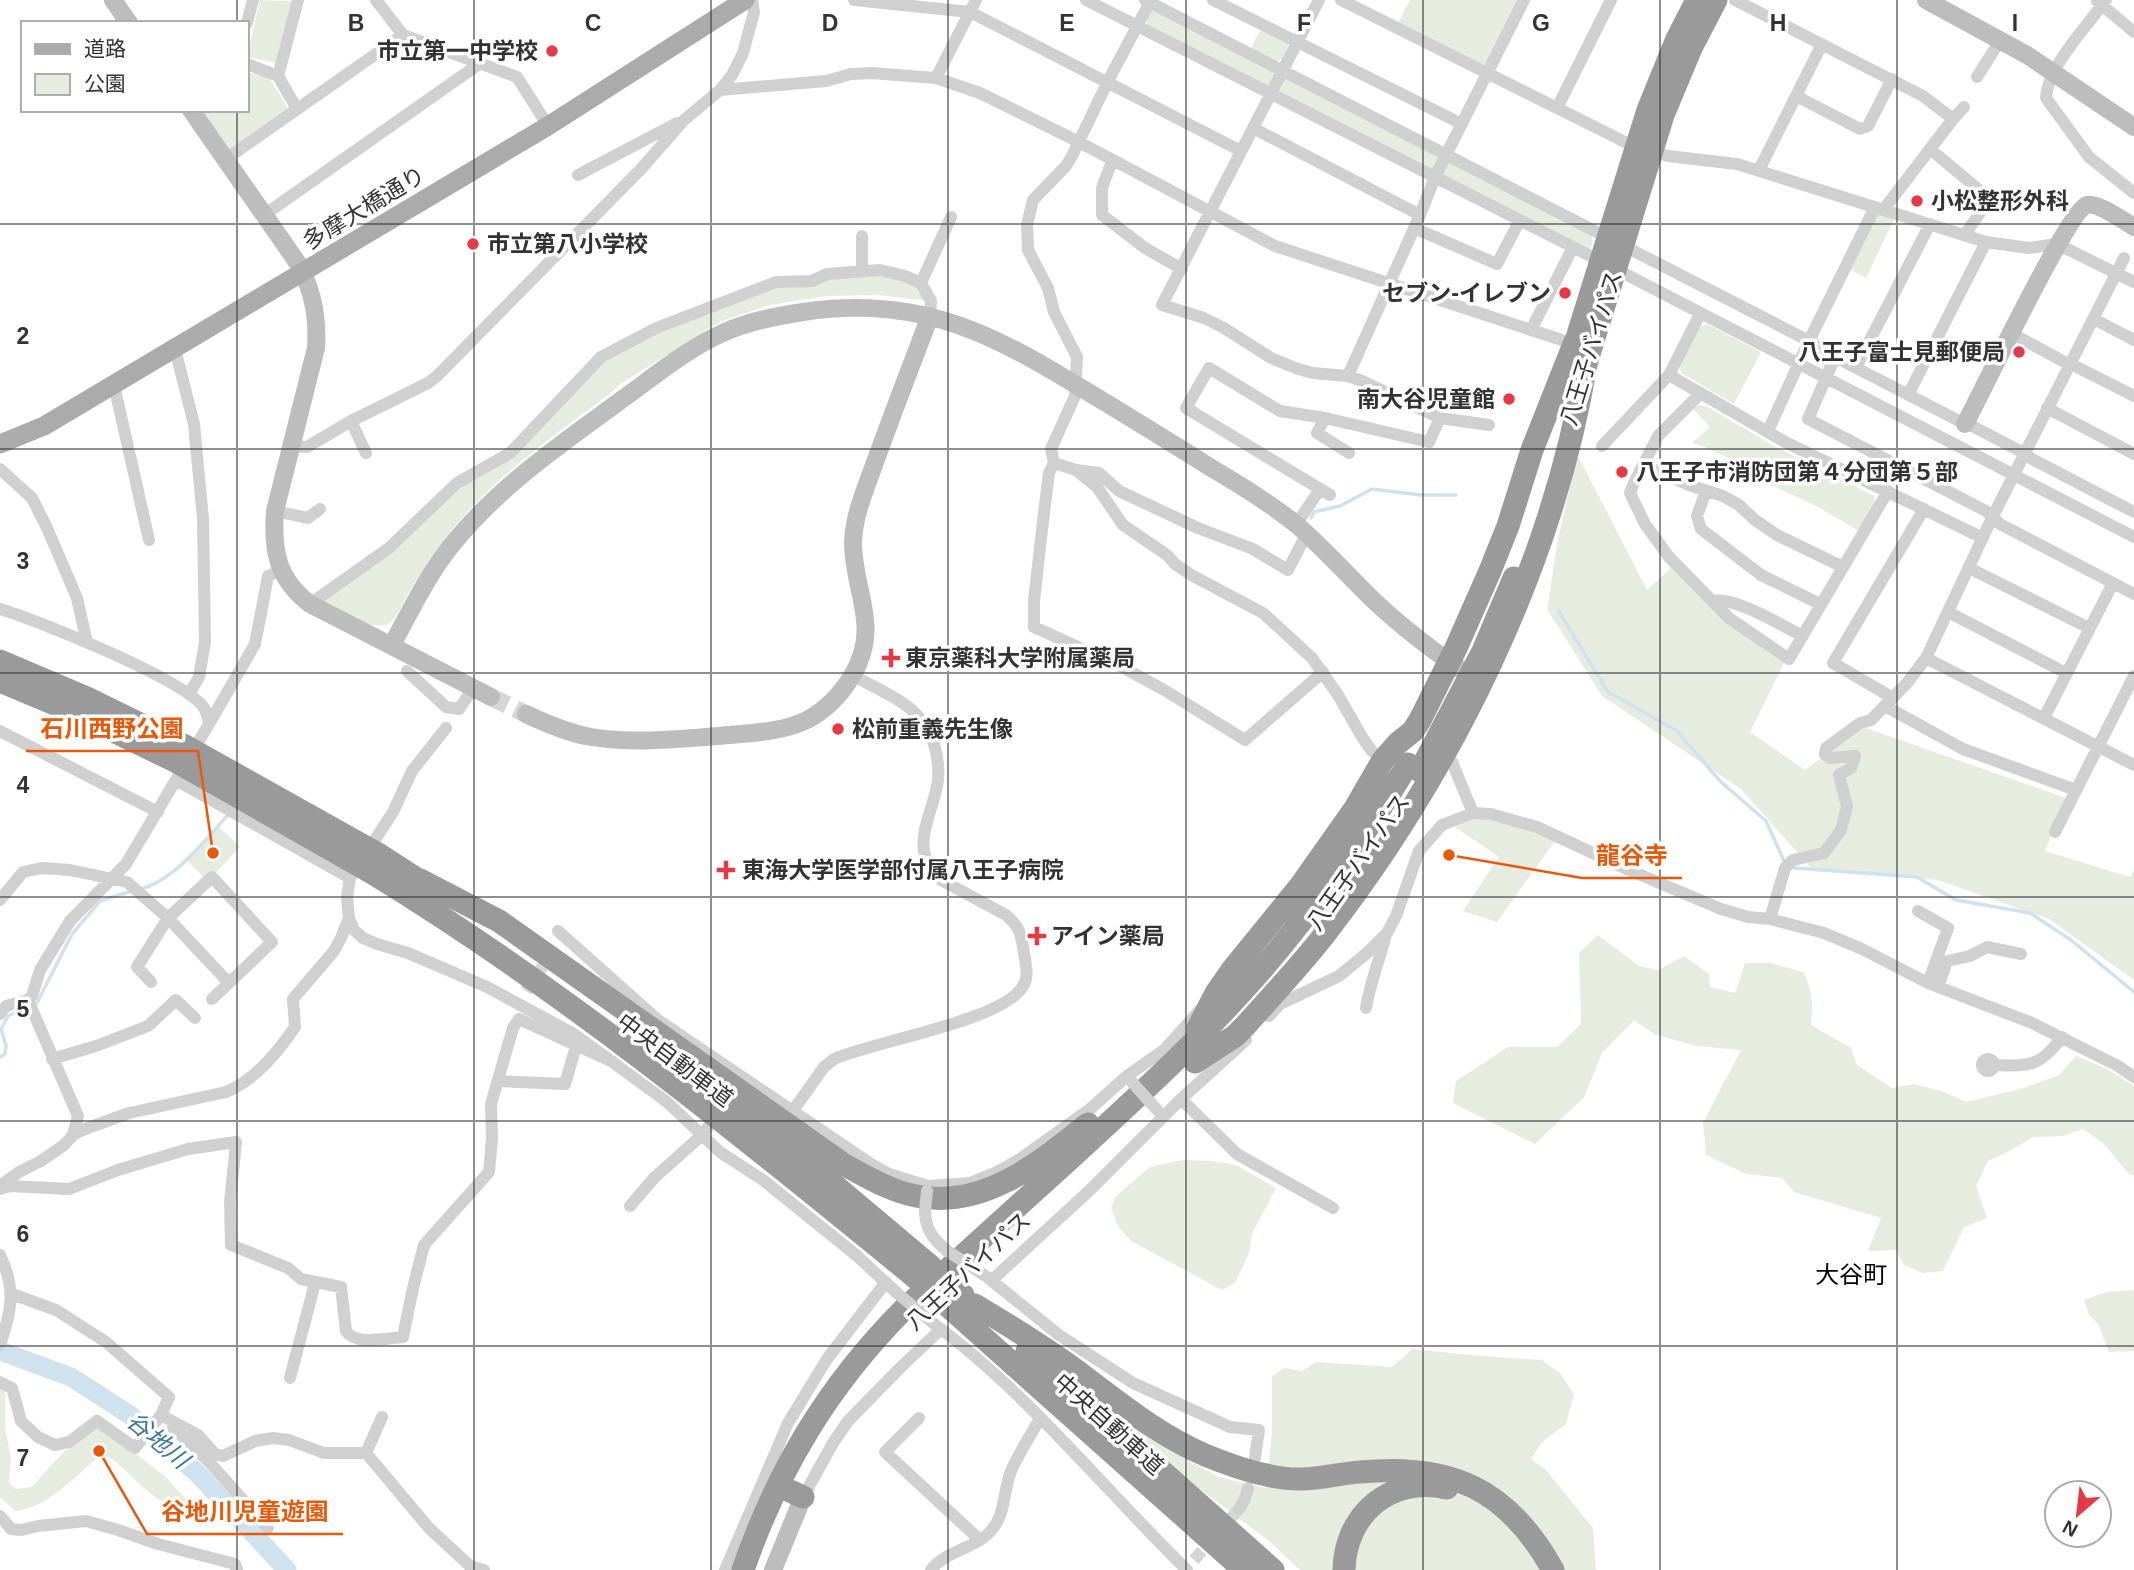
<svg xmlns="http://www.w3.org/2000/svg" width="2134" height="1570" font-family="Arial,'Noto Sans JP',sans-serif">
<style>
.green{fill:#e6ecdf}
.lines{fill:none;stroke-linecap:round;stroke-linejoin:round}
.stream{stroke:#cfe2ee;stroke-width:3.5}
.river{stroke:#cfe2ee;stroke-width:19}
.street-tunnel{stroke:#d6d6d6;stroke-width:12;stroke-dasharray:12 6;stroke-linecap:butt}
.secondary-tunnel{stroke:#d6d6d6;stroke-width:18;stroke-dasharray:18 9;stroke-linecap:butt}
.street{stroke:#d0d0d0;stroke-width:12}
.secondary{stroke:#bdbdbd;stroke-width:18}
.primary{stroke:#ababab;stroke-width:19}
.highway{stroke:#9a9a9a;stroke-width:23}
.street-bridge{stroke:#d0d0d0;stroke-width:12}
.highway-bridge{stroke:#9a9a9a;stroke-width:23}
.grid{fill:none;stroke:#333;stroke-width:2;stroke-opacity:0.55}
.poi-dot{fill:#e63946;stroke:#fff;stroke-width:2.5}
.labels{text-anchor:middle;dominant-baseline:central;stroke-width:7;stroke-linejoin:round;paint-order:stroke}
.poi-label{font-size:23px;font-weight:bold;fill:#333;stroke:#fff;text-anchor:start}
.street-label{font-size:23px;fill:#333;stroke:#fff}
.neighbourhood-label{font-size:24px;fill:#000;stroke:#fff}
.water-label{font-size:24px;font-style:italic;fill:#3f7597;stroke:#fff}
.grid-label{font-size:23px;text-anchor:middle;font-weight:bold;fill:#333;stroke:#fff;stroke-width:7;stroke-linejoin:round;paint-order:stroke}
.leader{fill:none;stroke:#e8590c;stroke-width:2.5}
.callout-dot{fill:#e8590c;stroke:#fff;stroke-width:2.5}
.callout-label{font-size:24px;text-anchor:middle;font-weight:bold;fill:#e8590c;stroke:#fff;stroke-width:7;stroke-linejoin:round;paint-order:stroke}
</style>
<rect width="100%" height="100%" fill="#fff"/>
<!-- green -->
<path class="green" d="M260 0 292 1 276 63 247 57Z
M1410 0H1524L1488 73 1396 27Z
M1156 9 1591 233 1593 242 1590 248 1585 250 1148 26 1146 19 1149 12Z
M1261 28 1287 42 1288 46 1282 59 1273 62 1250 50Z
M247 72 269 78 288 108 227 152 198 110H247Z
M1875 207 1897 213 1866 278 1846 267Z
M827 274 905 276 931 301 878 295 828 296 769 305 719 322 619 385 612 392C555 435 495 476 450 532 435 552 421 573 408 594 403 602 398 616 391 622 374 636 335 607 319 599L389 548 457 483 510 453 601 357 753 290Z
M1707 324 1761 352 1734 404 1681 373 1680 366 1699 327Z
M1699 405 1708 407 1774 446 1874 496 1876 503 1859 531 1816 506 1761 480 1758 472 1705 447 1692 443 1710 427 1693 409Z
M1577 454 1647 590 1671 568 1785 661 1750 732 1805 770 1863 727 2066 798 2045 851 2130 877 2134 870V980L2049 919 1938 880 1812 869 1741 789 1602 696 1547 609 1558 540Z
M1473 819C1507 819 1525 825 1555 841L1497 922 1463 911 1499 857 1455 827Z
M218 826 240 847 208 881 186 860Z
M1598 935 1639 966 1658 970 1684 956 1709 974 1710 987 1735 993 1745 963H1771L1803 972C1813 992 1813 1003 1811 1025L1851 1048 1857 1065 1892 1088 1913 1084 1942 1091 1966 1102 2024 1088 2059 1075 2076 1056 2109 1070 2134 1086V1176L2129 1174 2103 1143 2083 1129 2063 1136 2033 1137 2006 1153 1988 1161 1976 1186 1987 1218 1964 1227 1943 1271 1923 1273 1904 1265 1896 1250 1868 1251 1881 1218 1794 1192 1782 1178 1746 1174 1706 1155 1703 1123 1741 1050 1696 1046 1654 1034 1634 1020 1602 1053 1584 1097 1535 1144 1453 1103 1456 1081 1508 1047H1557L1581 1024 1579 953Z
M1182 1160 1210 1161 1236 1165 1276 1188 1252 1234 1249 1253 1235 1283 1222 1290 1131 1241 1118 1226 1111 1208 1116 1196 1150 1167Z
M2134 1290V1351L2109 1352 2098 1324 2089 1315 2084 1300 2107 1292Z
M1412 1349 1481 1356 1542 1360 1560 1373 1574 1394 1566 1424 1542 1442 1531 1459 1545 1469 1593 1528 1596 1570H1300L1269 1541 1192 1483 1123 1419 1189 1461 1219 1477 1266 1488 1272 1433V1376L1284 1368 1302 1371 1316 1362 1392 1367Z
M0 1387 5 1389V1428L11 1459 9 1483 16 1489 32 1487C48 1470 79 1429 102 1428L166 1477 190 1504C153 1515 131 1465 102 1454 77 1474 47 1509 15 1511L0 1497Z"/>
<g class="lines">
<!-- stream -->
<path class="stream" d="M1311 518 1314 512 1340 506 1372 489 1421 495H1456
M1558 610 1608 692 1677 731 1720 781 1766 821 1784 861 1795 868 1917 877 1956 900 2030 913 2071 940 2134 992
M140 889C174 881 205 840 228 815
M0 1057 5 1054 6 1046 1 1029 8 1016 37 1003 72 934 100 901 132 891"/>
<!-- river -->
<path class="river" d="M0 1351 71 1377 130 1415 197 1473 287 1570"/>
<!-- street-tunnel -->
<path class="street-tunnel" d="M526 991 556 947
M1194 1560 1239 1509"/>
<!-- secondary-tunnel -->
<path class="secondary-tunnel" d="M491 697 526 714"/>
<!-- street -->
<path class="street" d="M376 0 403 35 517 77 548 126
M854 0 970 12 1241 151
M1086 0 1573 247 2134 537
M1145 0 1809 341 1835 357 1965 424 1972 426 2024 453 2032 459 2134 512
M1151 0 1107 83 1072 156 1066 166 1033 200 1027 225 1028 250 1048 288 1054 312 1077 357 1075 396 1051 449 1054 463 1049 473 1043 521 1034 601V627L1122 667 1166 691 1245 740 1323 672
M1213 0 1462 124
M1319 0 1162 305 1204 318 1224 328 1271 358 1298 369 1313 373 1348 376 1362 381 1440 418 1489 425
M1341 0 1635 147 1668 156 1737 164 1986 242 2029 248 2057 244 2134 282
M1735 0 1923 96 1953 119 1884 209
M2106 0C2087 26 2048 66 2046 98L2089 157 2134 193
M2097 1 2134 32
M247 23 253 0
M247 64 278 76 297 109
M278 76 298 0
M1977 77 2001 39
M936 78 976 0
M720 90 826 81 851 74 872 73 936 78 980 93 1079 142 1275 246 1574 344
M1796 96 1860 129 1868 126 1892 79
M1557 108 1611 0
M1953 119 1964 107
M1253 128 1420 215
M1930 149 1990 199 1965 234
M226 159 403 35
M1112 161 1102 188V215L1145 248 1182 269
M1759 170 1822 44
M578 175 677 123
M264 215 479 64
M1414 228 1497 264 1520 220
M862 236V271
M921 283 951 217
M2094 319 2134 340
M1531 330 1573 247
M2011 333 2070 365
M175 349 194 424 203 519 205 642 199 677 189 694
M1835 357 1808 419 1986 511 2000 524 2134 594
M2071 364 2134 396
M1856 367 1930 224
M1669 375 1787 443 1983 538
M1348 376 1420 215 1435 177 1524 0
M114 385 149 540
M1701 393 1658 436 1634 483 1630 493 1645 524 1669 557 1729 618 1789 659 1888 491
M1908 395 1986 242
M2047 408 2134 454
M1325 418 1317 433 1349 453
M351 421 366 453
M1768 431 1809 341 1875 207
M291 446 307 447 351 421 428 383 437 376 641 169 683 121 720 90 732 75 743 53 754 12 752 0
M1602 446 1669 375 1700 314
M1054 463 1076 470 1097 487 1123 525 1167 555 1175 564 1193 576 1263 613 1312 658 1338 695 1362 737 1371 750 1383 760
M1643 465 1689 485 1723 496 1739 505 1755 520 1777 535 1843 567
M0 469 32 498 47 528 77 598 87 643
M1076 470 1099 473 1119 491 1198 528 1253 549 1288 570 1306 535
M1706 491 1697 516 1701 529 1761 575 1820 604
M1330 495 1186 408 1209 368 1280 411 1325 418 1429 442 1440 418
M275 511 308 518 320 509
M1296 525 1320 489
M1969 568 2089 628
M1714 601C1733 596 1784 626 1802 636
M310 604 389 548 457 483 510 453 601 357 656 328 776 282 812 281 827 274 880 270 905 276 921 283 931 301 930 316
M0 609C37 620 186 680 204 708 207 713 208 719 209 724L126 864 70 921 40 970 32 996 28 1000 6 1006 0 1014
M1948 612 2066 673
M1926 658 2134 765
M407 671 446 707 459 709 474 687
M1893 698 1833 663 1924 509
M1885 706 1963 749 2076 790
M2044 718 2113 583
M209 724 255 644 268 576 282 570
M446 728 412 771 393 812 350 878 347 897 349 918 354 930 363 938 377 944 408 953 487 987 574 1034 667 1102 720 1152 763 1180 856 1255 897 1293
M0 731 158 812
M1444 749 1452 762 1473 813 1491 814 1537 827 1629 870 1721 909 1748 917 1770 919 1824 933 1862 949 1928 983 2032 1023 2118 1066 2134 1077
M176 780 350 878
M2055 832 2134 676
M0 900 23 872 42 868 70 870 127 882 168 918 228 982
M1918 911 1948 928 1928 983
M1770 919 1785 868 1793 860 1824 853 1841 830 1847 807 1839 775 1851 768 1855 756 1830 758 1825 754 1826 748 1860 723 1871 720 1907 683 1926 658 1992 518 2124 258
M558 931 658 1020 871 1164 889 1174 928 1186 970 1183 997 1172 1020 1159 1089 1110 1127 1076 1164 1050 1199 1011
M151 982 137 967 168 918 212 877 272 942 212 999
M1938 987 1947 961 1970 956 1987 947 2021 954
M28 1000 78 1116 73 1135
M1366 1008C1370 983 1380 959 1386 934
M1269 1016 1280 1004 1339 976 1367 953 1387 933 1396 916 1419 851 1442 825 1473 813
M52 1059 96 1046 148 1026 176 1000 195 1018
M1982 1065a6 6 0 1 1 12 0a6 6 0 1 1-12 0Z
M1994 1065C2029 1066 2039 1068 2062 1037
M498 1081 565 1084 576 1046
M1181 1099 1237 1154 1333 1208
M792 1112 824 1067 834 1059C876 1041 998 1021 1021 989 1030 978 1026 966 1024 953 1021 934 1021 928 1006 915L941 880C906 847 933 818 938 780 940 757 933 732 917 715 902 699 872 686 852 675
M0 1186 19 1172 41 1161 64 1145 73 1135 85 1129 129 1113 226 1092C255 1080 277 1053 295 1027L293 999 334 951 341 938 349 918
M0 1189 10 1186 69 1189 118 1170 188 1149 236 1142 230 1202 231 1245 288 1268 301 1279 341 1287 346 1331C356 1346 386 1338 403 1337L413 1288 424 1245 489 1172 492 1138 491 1104 513 1028 519 1019 613 1062
M630 1206 655 1177 701 1136 708 1127
M925 1210C925 1228 932 1238 946 1250
M0 1255C16 1288 12 1310 0 1345
M987 1277 1059 1335 1133 1383 1230 1427 1259 1430 1255 1458
M992 1280 1090 1190 1181 1099 1246 1040
M933 1323C1028 1393 1103 1488 1187 1570
M290 1378 315 1283
M0 1382 12 1388 21 1421 38 1437 55 1445 69 1442 97 1421 135 1448 161 1415 169 1397 106 1342 56 1310 12 1294
M161 1415 198 1435 215 1454 223 1456 255 1441 273 1438 289 1440 324 1453H366L429 1528 470 1566 484 1570
M919 1418 885 1452 980 1540
M173 1428 210 1463 268 1528
M366 1453 382 1417
M803 1497 833 1443 848 1421 901 1367 941 1329
M1239 1509 1244 1501 1248 1488
M0 1516 11 1529 21 1530 38 1526 86 1521 118 1530 158 1544 235 1564 237 1570
M725 1570 788 1423 827 1359 886 1282
M931 1570C945 1551 974 1549 990 1532 1006 1515 1003 1491 1011 1471 1019 1453 1031 1435 1040 1418"/>
<!-- secondary -->
<path class="secondary" d="M113 0 129 23
M1926 0 2027 55 2134 127
M191 110 297 262C313 289 318 316 316 348L275 511C272 550 277 579 310 604L491 697
M1965 424C1980 396 2069 210 2087 205 2097 202 2124 221 2134 227
M392 645C411 610 429 572 455 541 502 484 564 442 624 398 656 375 688 348 725 332 749 321 777 316 803 312 937 292 1013 347 1121 412 1152 431 1183 450 1213 469 1242 486 1271 504 1297 525 1322 547 1345 572 1369 596 1403 629 1441 657 1480 683
M526 714C547 724 568 733 591 737 634 744 676 739 718 736 748 733 780 733 807 720 826 710 841 694 852 676 882 626 853 592 853 542 854 515 865 490 874 465 892 415 911 366 930 316
M773 1570 803 1497"/>
<!-- primary -->
<path class="primary" d="M0 444 44 426 548 126 745 0"/>
<!-- highway -->
<path class="highway" d="M1571 357 1648 110 1676 41 1697 0
M1581 380 1663 115 1691 48 1716 0
M0 661 87 698 185 746
M0 681 76 713 177 762
M378 854 432 889
M369 871C563 989 739 1133 915 1277
M420 880 499 921 843 1164C867 1177 890 1191 916 1196 983 1210 1039 1163 1088 1124
M1198 1028 1216 993 1232 970 1301 885 1354 810 1383 760 1398 743 1413 731 1420 720 1456 648 1490 571 1508 526 1532 450 1574 344
M1195 1062 1235 1036 1245 1026C1272 996 1300 966 1325 934 1451 771 1552 569 1586 364
M728 1100 814 1168 928 1264
M975 1305C1010 1326 1044 1347 1077 1371 1117 1401 1158 1435 1205 1455 1234 1467 1271 1480 1302 1479 1321 1479 1341 1473 1360 1472 1451 1463 1508 1489 1553 1570
M949 1307 1244 1570
M1027 1351 1273 1570
M790 1491 803 1497
M743 1570C778 1469 828 1386 903 1310 959 1259 1015 1208 1072 1157 1136 1098 1200 1040 1257 975 1314 910 1363 838 1408 764
M1344 1570C1345 1514 1391 1475 1447 1488"/>
<!-- street-bridge -->
<path class="street-bridge" d="M1131 1081 1158 1111
M925 1210 927 1191
M946 1250 984 1275
M897 1293 933 1323"/>
<!-- highway-bridge -->
<path class="highway-bridge" d="M185 746 378 854
M177 762 369 871
M1420 771 1483 651 1514 578
M928 1264 963 1295
M915 1277 949 1307"/>
</g>
<!-- grid -->
<path class="grid" d="M237 0V23M474 0V1570M711 0V1570M948 0V1570M1186 0V1570M1423 0V1570M1660 0V1570M1897 0V1570M237 110V1570M0 224H2134M0 449H2134M0 673H2134M0 897H2134M0 1121H2134M0 1346H2134"/>
<!-- markers -->
<g class="poi-dot">
<circle cx="552" cy="51" r="7"/>
<circle cx="1917" cy="201" r="7"/>
<circle cx="473" cy="244" r="7"/>
<circle cx="1565" cy="293" r="7"/>
<circle cx="2019" cy="352" r="7"/>
<circle cx="1509" cy="399" r="7"/>
<circle cx="1622" cy="472" r="7"/>
<path d="M887.5 647.5h7v7h7v7h-7v7h-7v-7h-7v-7h7z"/>
<circle cx="838" cy="729" r="7"/>
<path d="M722.5 859.5h7v7h7v7h-7v7h-7v-7h-7v-7h7z"/>
<path d="M1033.5 925.5h7v7h7v7h-7v7h-7v-7h-7v-7h7z"/>
</g>
<g class="labels">
<!-- poi labels -->
<g class="poi-label">
<text x="538" y="51" text-anchor="end">市立第一中学校</text>
<text x="1931" y="201">小松整形外科</text>
<text x="487" y="244">市立第八小学校</text>
<text x="1551" y="293" text-anchor="end">セブン-イレブン</text>
<text x="2005" y="352" text-anchor="end">八王子富士見郵便局</text>
<text x="1495" y="399" text-anchor="end">南大谷児童館</text>
<text x="1636" y="472">八王子市消防団第４分団第５部</text>
<text x="905" y="658">東京薬科大学附属薬局</text>
<text x="852" y="729">松前重義先生像</text>
<text x="742" y="870">東海大学医学部付属八王子病院</text>
<text x="1051" y="936">アイン薬局</text>
</g>
<!-- street labels -->
<g class="street-label">
<text transform="translate(364 208) rotate(-31)">多摩大橋通り</text>
<text transform="translate(1591 348) rotate(-73)">八王子バイパス</text>
<text transform="translate(1358 862) rotate(-55)">八王子バイパス</text>
<text transform="translate(675 1060) rotate(37)">中央自動車道</text>
<text transform="translate(968 1271) rotate(-43)">八王子バイパス</text>
<text transform="translate(1109 1424) rotate(42)">中央自動車道</text>
</g>
<!-- neighbourhood labels -->
<g class="neighbourhood-label">
<text x="1851" y="1274">大谷町</text>
</g>
<!-- water labels -->
<g class="water-label">
<text transform="translate(158 1440) rotate(40)">谷地川</text>
</g>
</g>
<g class="grid-label">
<text x="356" y="31">B</text>
<text x="593" y="31">C</text>
<text x="830" y="31">D</text>
<text x="1067" y="31">E</text>
<text x="1304" y="31">F</text>
<text x="1541" y="31">G</text>
<text x="1778" y="31">H</text>
<text x="2015" y="31">I</text>
<text x="23" y="344">2</text>
<text x="23" y="569">3</text>
<text x="23" y="793">4</text>
<text x="23" y="1017">5</text>
<text x="23" y="1242">6</text>
<text x="23" y="1466">7</text>
</g>
<!-- callouts -->
<path class="leader" d="M213 853L198 751H26M1449 855L1582 878H1682M99 1451L147 1534H343"/>
<g class="callout-dot">
<circle cx="213" cy="853" r="7"/>
<circle cx="1449" cy="855" r="7"/>
<circle cx="99" cy="1451" r="7"/>
</g>
<g class="callout-label">
<text x="112" y="737">石川西野公園</text>
<text x="1632" y="864">龍谷寺</text>
<text x="245" y="1520">谷地川児童遊園</text>
</g>
<!-- legend -->
<rect x="21" y="21" width="228" height="91" fill="#ffffff" stroke="#adadad" stroke-width="2"/>
<rect x="35" y="44" width="35" height="10" fill="#ababab" stroke="#adadad" stroke-width="2"/>
<text x="84" y="56" font-size="21" fill="#333333">道路</text>
<rect x="35" y="74" width="35" height="21" fill="#e6ecdf" stroke="#adadad" stroke-width="2"/>
<text x="84" y="91" font-size="21" fill="#333333">公園</text>
<!-- north arrow -->
<g transform="translate(2078 1514) rotate(208)"><circle r="33" fill="#ffffff" stroke="#adadad" stroke-width="2"/>
<path d="M0-5L12 26L0 18L-12 26Z" fill="#e63946"/>
<text y="-10" font-size="19" font-weight="bold" text-anchor="middle" fill="#333333">N</text>
</g>
</svg>
